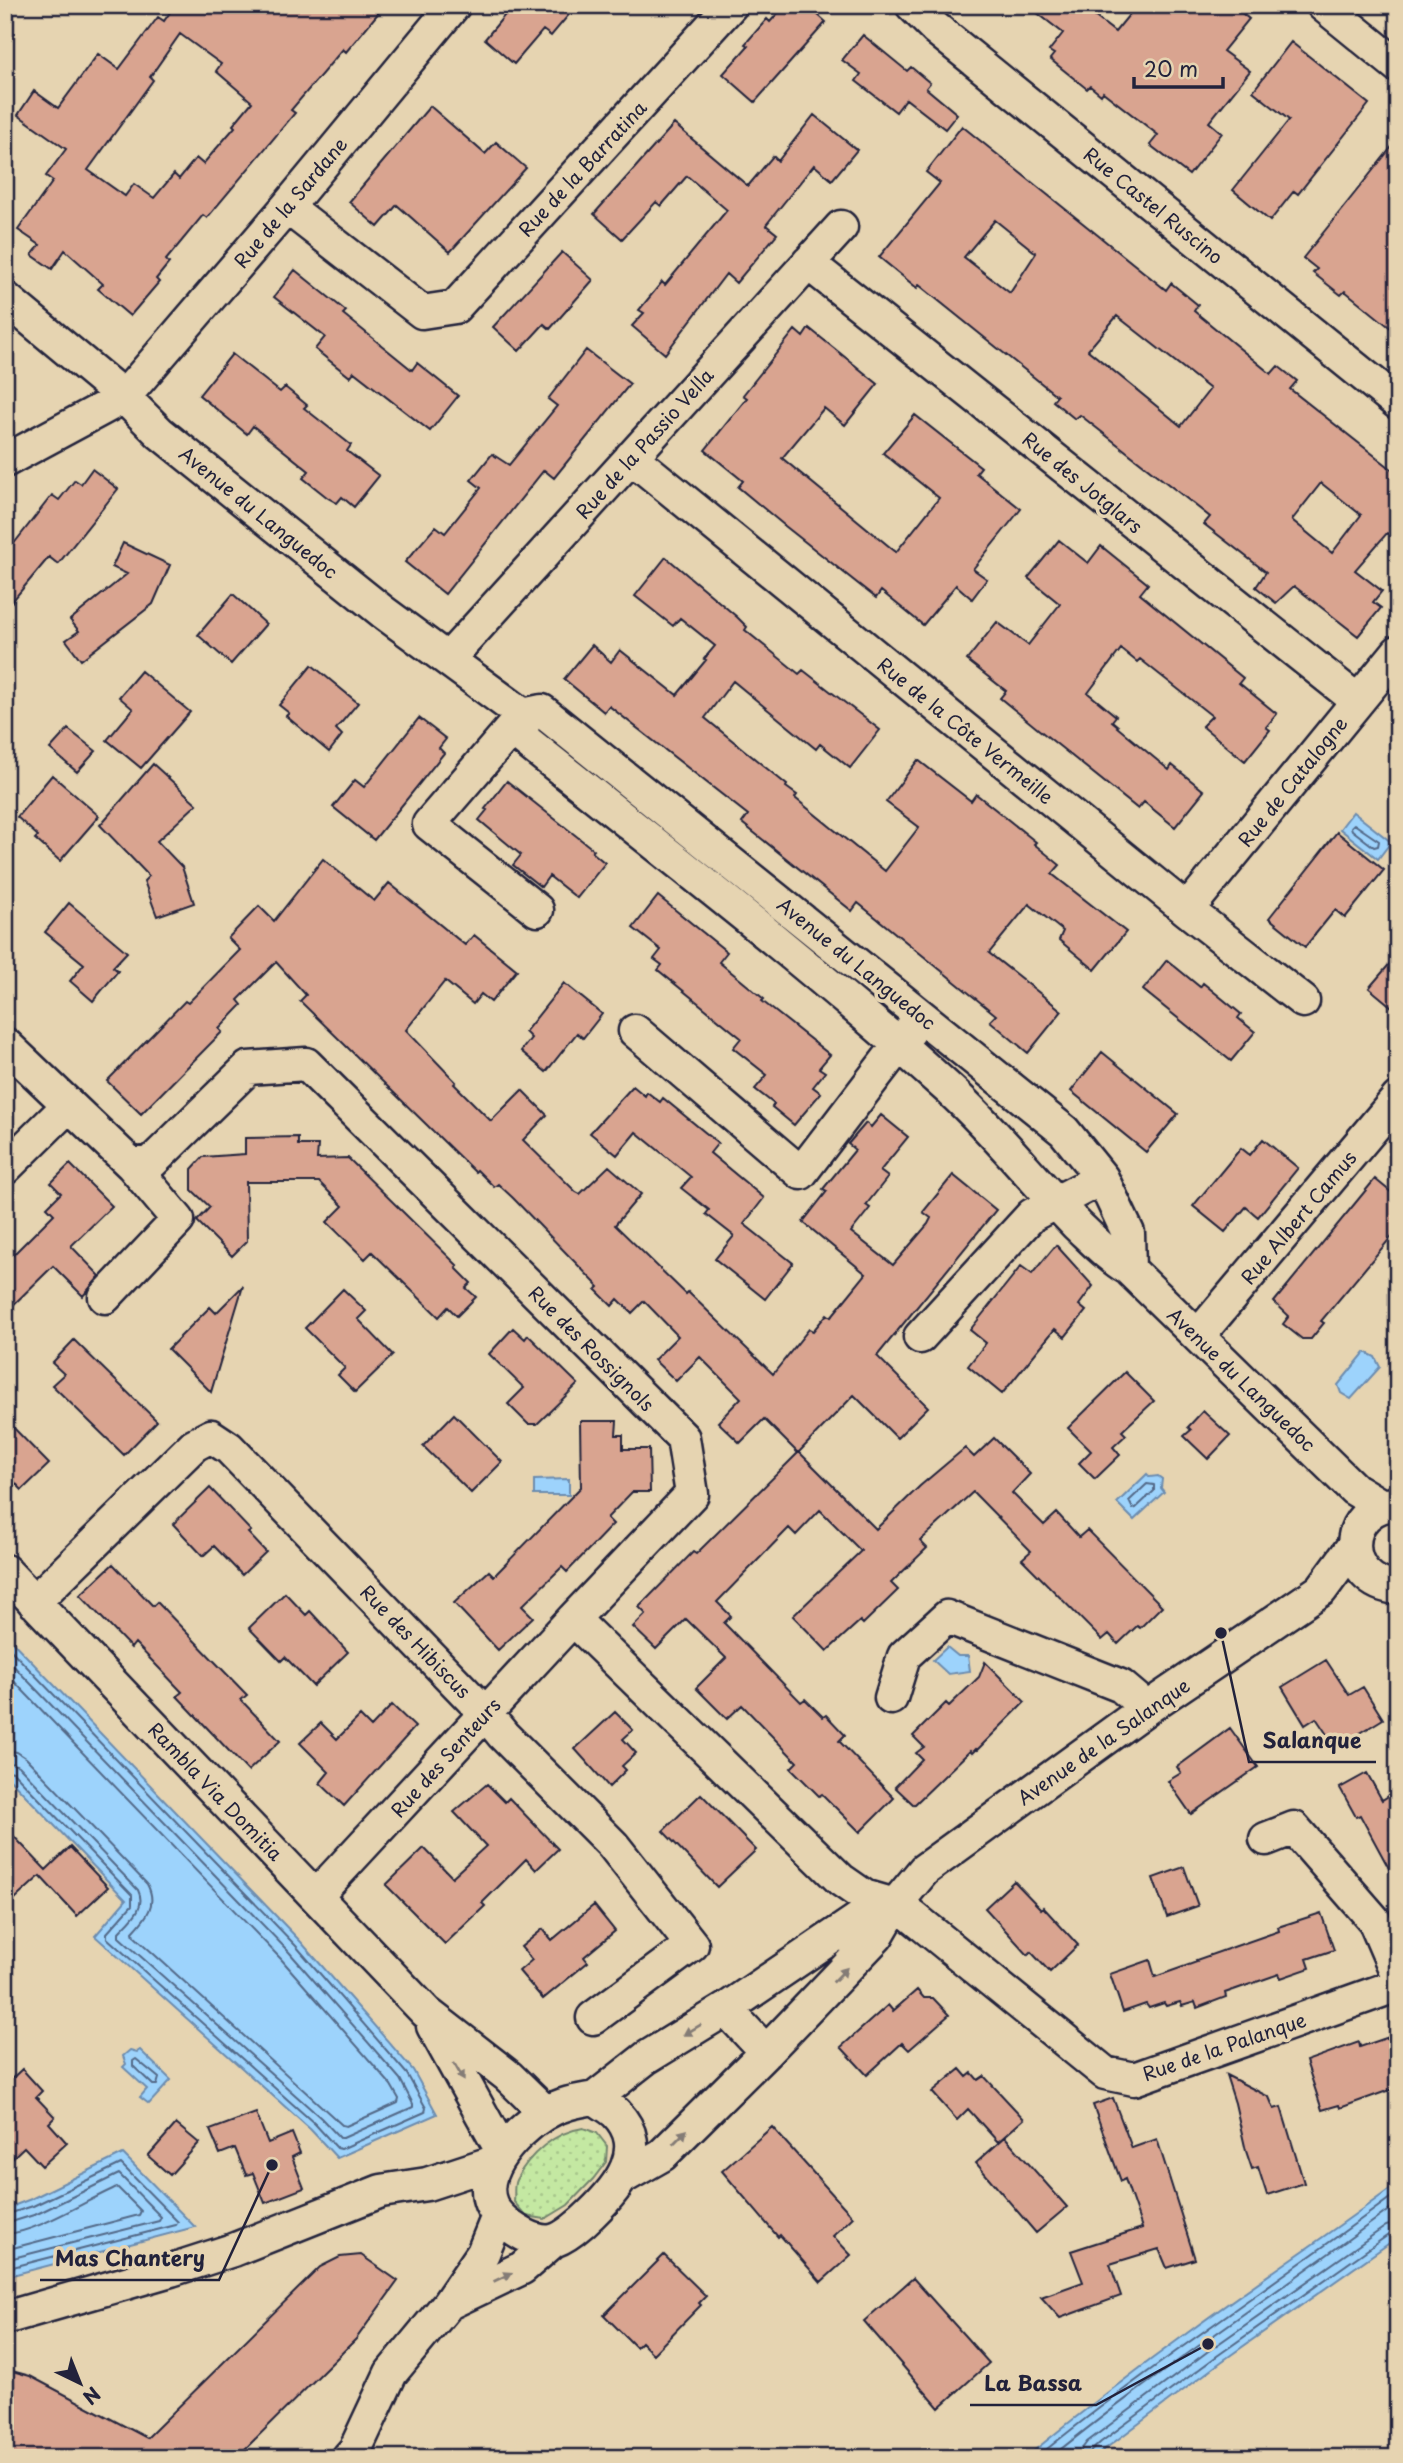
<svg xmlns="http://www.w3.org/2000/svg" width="1403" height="2463" font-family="'Playpen Sans',sans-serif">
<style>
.grass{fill:url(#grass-dots);stroke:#73856e;stroke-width:2}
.water{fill:#9dd3fc;stroke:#6c8caf;stroke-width:2}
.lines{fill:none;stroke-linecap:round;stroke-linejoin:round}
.shore{stroke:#536988;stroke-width:2}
.building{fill:#d9a490;stroke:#22223b;stroke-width:2;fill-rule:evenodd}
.minor-casing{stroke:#22223b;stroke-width:37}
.minor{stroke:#e6d4b1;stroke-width:32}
.oneway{fill:#847b76}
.labels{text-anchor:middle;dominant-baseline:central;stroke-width:7;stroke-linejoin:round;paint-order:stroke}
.street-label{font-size:19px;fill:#22223b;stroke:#e6d4b1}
.leader{fill:none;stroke:#22223b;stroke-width:2.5}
.callout-dot{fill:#22223b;stroke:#e6d4b1;stroke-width:2.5}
.callout-label{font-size:21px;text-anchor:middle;font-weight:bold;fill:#22223b;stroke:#e6d4b1;stroke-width:7;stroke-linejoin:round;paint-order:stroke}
</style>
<defs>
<pattern id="grass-dots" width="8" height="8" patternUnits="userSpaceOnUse" patternTransform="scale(1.75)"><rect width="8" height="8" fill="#c4e8a2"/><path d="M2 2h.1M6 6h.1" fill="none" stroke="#a8c78c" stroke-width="1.8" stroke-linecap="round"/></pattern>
</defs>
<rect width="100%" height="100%" fill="#e6d4b1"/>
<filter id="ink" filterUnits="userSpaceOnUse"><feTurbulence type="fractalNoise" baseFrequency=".0143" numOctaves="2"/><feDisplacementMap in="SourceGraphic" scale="14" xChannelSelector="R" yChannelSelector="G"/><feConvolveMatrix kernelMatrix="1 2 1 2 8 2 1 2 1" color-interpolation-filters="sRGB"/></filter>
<g filter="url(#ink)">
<!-- grass -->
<path class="grass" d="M583 2128 597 2133 607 2146 606 2162 593 2179 568 2205 545 2219 526 2216 514 2202C515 2195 513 2186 516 2180 529 2154 555 2132 583 2128Z"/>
<!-- water -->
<path class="water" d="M1353 812 1391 842 1378 859 1340 829Z
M1365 1352 1375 1357 1380 1367 1351 1399 1341 1393 1338 1385Z
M1147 1474 1150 1477 1158 1476 1162 1479 1161 1488 1164 1492 1134 1520 1117 1503Z
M569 1479V1495H534V1480Z
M5 1634 301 1942 413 2070 437 2114 337 2158 311 2130 95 1936 126 1900 5 1774Z
M947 1647 958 1656H968L970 1671 948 1674 933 1660Z
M130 2050 137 2052 140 2050 171 2080 149 2104 140 2097 147 2089 123 2067 126 2064 123 2056Z
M123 2154 195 2227 5 2277V2209L31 2199Z
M1398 2183V2237L1221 2362 1093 2458H1025C1080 2413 1136 2370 1194 2328 1261 2279 1331 2233 1398 2183Z"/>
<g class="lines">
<!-- shore -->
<path class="shore" d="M1354 824 1379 841 1378 846 1374 847 1352 830 1351 827Z
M1147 1484 1154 1485V1491L1136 1508 1133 1509 1129 1501Z
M5 1644 296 1946 407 2074 426 2108 425 2112 341 2149 337 2148 315 2124 107 1938V1933L132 1905V1895L13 1772 5 1770
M5 1657 289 1952 400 2079 413 2104V2107L343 2138H340L321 2118 119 1937V1932C130 1920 147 1908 138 1890L19 1766 5 1761
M5 1672 281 1959 391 2085 399 2099 398 2103 346 2126 342 2125 134 1936 133 1932C147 1917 158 1904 147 1884L26 1758 17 1752 5 1750
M136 2059 159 2078 157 2085H153L133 2066V2061Z
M5 2215 33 2206 121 2164 178 2222 176 2225 5 2269
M5 2224 37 2214 119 2174 161 2217 159 2221 5 2260
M5 2234C36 2233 87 2200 117 2187L141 2211 139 2215 5 2250
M1036 2458C1152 2363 1278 2282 1398 2192
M1050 2458C1162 2367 1283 2289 1398 2203
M1080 2458 1081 2450 1087 2442 1211 2349 1386 2226 1398 2223
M1089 2458 1091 2451 1101 2442 1217 2356 1391 2233 1398 2232"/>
</g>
<!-- building -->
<path class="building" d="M175 5H385L346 52 343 49 291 110 295 113 207 218 203 215 166 260 169 263 156 279 159 282 130 316 98 289 103 284 65 250 52 269 32 255 40 245 18 230 53 181 46 176 66 149 18 115 34 91 58 108 98 54 119 69 158 17 164 21ZM180 34 221 64 216 71 252 102 233 125 235 127 203 164 196 158 179 179 174 174 154 198 134 184 125 196 88 170 153 80 150 77Z
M513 5H577L551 36 543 30 514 64 485 39Z
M785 5H807L826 22 755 102 723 74 748 46 745 44 767 19 770 22Z
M1027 5H1080L1115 32 1137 5H1232L1249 19 1223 51 1250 71 1209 122 1222 133 1189 175 1150 145 1158 135 1103 92 1101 95 1090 86 1087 89 1050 59 1054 54 1049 51 1063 33Z
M863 35 907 71 911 67 930 83 926 88 957 114 945 129 906 99 896 112 856 81 861 74 842 60Z
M1291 42 1369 104 1298 194 1294 191 1270 221 1233 190 1289 120 1253 91Z
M430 106 485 154 496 142 526 168 450 252 397 205 378 227 349 202Z
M814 115 857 150 832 180 814 165 766 225 777 234 736 283 726 274 665 354 632 326 644 313 639 310 662 282 665 285 727 210 687 176 661 206 656 202 622 239 594 214 674 124 748 186 773 156 778 161Z
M962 126 1166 290 1171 283 1198 305 1194 311 1271 374 1278 366 1297 381 1290 389 1398 474V541L1387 533 1355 570 1382 591 1373 602 1381 608 1358 636 1294 586 1276 603 1256 587 1266 572 1204 524 1210 517 1080 415 1075 419 1053 401 1057 396 919 285 917 288 879 257 940 183 926 172ZM995 220 1036 253 1010 293 964 257ZM1117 316 1210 389 1181 426 1088 350ZM1321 483 1361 515 1332 553 1292 520Z
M1398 139V334L1345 291 1341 295 1313 273 1317 269 1303 258Z
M562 252 593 280 550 329 544 324 519 351 493 327Z
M295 270 346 311 343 314 412 370 417 363 458 396 430 431 354 372 350 377 315 349 325 337 274 297Z
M809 328 878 384 845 425 824 408 782 458 896 552 939 498 883 453 915 415 981 467 976 473 1021 509 973 569 987 579 972 599 956 585 923 625 881 591 876 598 785 526 738 487 743 481 705 450 747 398 743 395 795 330 803 337Z
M586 350 630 384 554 478 544 470 445 594 405 562 436 526 445 533 481 488 471 480 492 454 509 465 557 406 548 399Z
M232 354 280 392 285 387 307 405 304 408 351 445 347 451 379 476 354 507 342 497 337 503 328 498 303 478 309 471 253 426 247 434 199 395Z
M92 469 118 489 58 564 49 557 5 610V555L52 495 59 500 75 480 81 484Z
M1059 540 1088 563 1101 546 1148 584 1140 594 1243 678 1239 683 1277 714 1266 727 1270 730 1245 761 1202 726 1212 716 1140 659 1137 662 1121 649 1088 693 1116 716 1112 721 1118 726 1117 727 1169 770 1172 765 1204 791 1175 827 1144 802 1138 809 1038 729 1000 698 1006 691 967 660 997 622 1028 645 1060 604 1028 578Z
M123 543 170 565 153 604 81 660 66 640 79 631 70 620 127 574 112 567Z
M666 557 737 617 747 627 745 630 799 674 803 670 880 730 850 768 820 744 816 749 733 681 705 718 787 785 786 787 797 795 795 798 885 871 919 827 886 802 918 760 971 801 976 794 1036 842 1034 844 1060 865 1052 874 1126 932 1095 970 1059 940 1063 931 1029 904 989 953 1062 1011 1028 1053 990 1021 996 1015 858 903 852 911 742 823 748 815 609 706 604 712 564 679 592 645 611 662 620 650 677 695 706 660 704 659 715 646 680 618 673 626 635 596Z
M233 594 266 624 231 664 198 635Z
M312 665 358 703 336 729 342 735 329 752 286 716 289 713 279 705Z
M141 671 190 712 141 768 107 740 133 709 119 697Z
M419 718 446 739 439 748 444 753 374 840 333 807 355 780 364 787Z
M68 729 96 751 77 772 50 749Z
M153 764 197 804 157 841 182 867 194 903 157 916 144 881 149 876 100 825Z
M52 775 99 816 60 861 35 839 38 836 17 817Z
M507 781 594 850 592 852 605 863 577 898 549 876 541 887 513 865 521 855 479 820 487 810 485 809Z
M1337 832 1384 870 1345 918 1335 910 1305 947 1269 918Z
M323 859 374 901 389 883 465 945 474 935 517 970 491 1002 481 994 473 1004 445 981 406 1030 456 1082 454 1084 491 1121 522 1090 547 1115 523 1140 576 1192 580 1194 609 1166 641 1194 615 1225 686 1294 688 1292 773 1374 809 1329 813 1331 827 1314 831 1317 866 1274 803 1222 827 1191 823 1189 855 1150 848 1144 866 1123 871 1127 881 1115 908 1137 880 1171 888 1177 866 1205 870 1208 851 1232 893 1265 928 1224 931 1218 923 1212 953 1175 996 1210 877 1356 928 1407 897 1438 854 1395 798 1453 764 1419 740 1443 718 1422 741 1398 700 1357 676 1381 654 1360 678 1336 644 1301 632 1313 618 1299 612 1306 596 1290 599 1287 513 1198 498 1184 494 1187 477 1170 475 1172 300 1001 306 995 276 962 238 1000 242 1005 219 1029 222 1032 141 1114 107 1081 185 1001 188 1003 240 950 228 938 259 906 274 921Z
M658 896 727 952 719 962 764 999 762 1001 830 1055 819 1068 825 1072 813 1087 821 1093 794 1125 772 1107 774 1104 755 1089 767 1075 733 1048 741 1038 658 970 662 965 654 959 661 950 633 928Z
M69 903 127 952 113 967 118 971 93 1001 70 981 84 964 45 932Z
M1398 954V1012L1369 988Z
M1167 960 1200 987 1203 983 1241 1014 1238 1018 1255 1032 1231 1061 1143 990Z
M564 983 602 1014 583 1038 577 1033 546 1072 521 1051 531 1038 525 1032Z
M1102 1052 1178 1114 1146 1152 1071 1091Z
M633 1086 645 1096 647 1092 660 1102 663 1098 718 1143 710 1153 764 1198 744 1224 793 1263 765 1299 715 1259 734 1236 706 1214 709 1210 681 1188 691 1177 636 1132 617 1155 590 1133Z
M298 1137V1145H318L317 1159 348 1158 458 1266 456 1268 471 1283 466 1288 476 1297 457 1316 448 1307 439 1317 372 1252 365 1259 327 1222 343 1206 319 1182H246L247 1241 232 1256 197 1221 210 1207 192 1190V1169L203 1157 245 1154V1138Z
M1263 1139 1298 1168 1258 1217 1246 1207 1225 1232 1193 1206 1241 1148 1250 1155Z
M70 1164 112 1206 71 1246 100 1276 83 1296 53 1266 5 1313V1263L54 1214 47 1207 61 1193 51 1183Z
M1375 1179 1398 1198V1229L1321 1321 1324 1323 1311 1339H1302L1283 1324 1289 1316 1274 1302Z
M1056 1245 1093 1286 1079 1305 1086 1311 1065 1337 1055 1329 1002 1394 968 1366 986 1343 970 1330 1021 1266 1032 1274Z
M243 1286 211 1392 168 1349 210 1307 216 1313Z
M343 1289 366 1311 358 1319 393 1355 355 1392 338 1375 345 1368 305 1328Z
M513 1328 525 1339 528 1335 578 1384 537 1424H528L508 1404 524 1388 489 1354Z
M74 1340 157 1421 124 1455 52 1385 64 1374 52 1363Z
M1125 1372 1154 1401 1122 1431 1126 1435 1113 1447 1120 1455 1095 1479 1079 1463 1091 1451 1068 1428Z
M1203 1411 1230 1436 1208 1459 1184 1436 1191 1430 1188 1427Z
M454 1414 502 1462 471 1493 423 1446Z
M5 1419 49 1464 22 1490 5 1472Z
M580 1421H617L616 1435H623V1449H649L650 1492H632L607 1518 613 1524 567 1572 562 1567 522 1606 533 1617 498 1650 454 1603 489 1571 494 1576 581 1487Z
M994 1438 1030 1474 1012 1493 1044 1525 1057 1513 1079 1537 1087 1530 1162 1606 1140 1628 1137 1626 1118 1644 1109 1634 1102 1640 1022 1559 1031 1551 973 1492 920 1541 927 1548 891 1583 898 1590 863 1624 860 1621 827 1651 793 1616 861 1551 820 1510 796 1535 789 1528 717 1602 731 1616 724 1623 801 1702 805 1699 823 1717 826 1715 845 1735 839 1741 894 1798 860 1832 822 1794 819 1796 791 1768 797 1762 742 1705 727 1719 696 1688 726 1658 686 1619 656 1649 633 1627 646 1614 639 1607 693 1552 696 1554 799 1452 876 1529 920 1486 965 1448 974 1457Z
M210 1488 251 1531 248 1533 266 1552 242 1575 214 1546 203 1556 173 1524Z
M113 1564 153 1606 157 1602 247 1695 241 1700 280 1741 248 1771 177 1696 182 1692 135 1643 131 1648 80 1595Z
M285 1593 306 1615 310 1611 348 1652 313 1686 285 1657 281 1661 249 1628Z
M1326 1660 1349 1695 1363 1687 1383 1719 1336 1748 1316 1718 1305 1725 1282 1687Z
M985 1662 1025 1702 977 1750 976 1749 972 1753 970 1751 914 1805 895 1787 922 1759 916 1753 924 1747 913 1736 946 1703 949 1706 979 1677Z
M392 1705 415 1727 344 1806 320 1783 329 1772 300 1743 321 1723 337 1739 360 1716 371 1727Z
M615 1712 633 1730 623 1739 636 1753 622 1766 626 1770 609 1787 575 1749Z
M1230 1728 1258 1767 1191 1814 1168 1781 1181 1773 1177 1767Z
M1367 1773 1382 1800 1398 1790V1885L1360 1815 1356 1817 1340 1788Z
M487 1784 505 1802 509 1798 558 1849 536 1870 526 1859 482 1903 485 1906 445 1944 386 1885 424 1848 452 1877 486 1846 454 1812Z
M701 1794 756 1850 717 1887 663 1831Z
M5 1827 46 1870 70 1847 108 1887 77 1916 40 1876 5 1908Z
M1184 1867 1198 1906 1167 1917 1153 1878Z
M1014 1881 1041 1909 1043 1907 1078 1945 1050 1972 1031 1952 1028 1955 985 1908Z
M594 1905 615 1931 584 1957 588 1962 543 1999 519 1971 532 1960 521 1947 543 1929 552 1940Z
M1321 1913 1334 1950 1307 1959 1310 1968 1281 1978 1279 1974 1225 1993 1226 1997 1197 2008 1195 2002 1182 2006 1180 2002 1166 2006 1164 2003 1149 2008 1146 2004 1123 2012 1110 1974 1150 1960 1155 1977 1197 1962 1196 1960 1279 1931 1278 1927Z
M917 1990 924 1998H933L949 2015 909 2050 902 2043 867 2075 841 2047 888 2005 893 2011Z
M1398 2034V2087L1340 2108 1339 2105 1322 2110 1306 2061 1359 2042 1360 2047Z
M22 2069 42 2091 36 2097 55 2117 49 2123 67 2143 42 2166 24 2147 5 2165V2085Z
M960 2069 967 2077 972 2073 978 2080 984 2076 1024 2119 998 2142 968 2109 957 2120 932 2092Z
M1226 2075 1269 2097 1274 2109 1281 2107 1304 2183 1267 2195 1258 2167 1252 2169 1246 2151 1235 2103Z
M1113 2098 1132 2148 1157 2139 1195 2259 1167 2268 1159 2249 1110 2264 1121 2296 1060 2318 1041 2297 1083 2282 1071 2251 1142 2228 1125 2179 1121 2181 1093 2105Z
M256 2113 268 2143 292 2133 300 2153 292 2157 304 2188 265 2203 253 2173 246 2175 235 2148 220 2154 210 2130Z
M176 2124 199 2143 170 2175 148 2156Z
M772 2127 853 2217 833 2236 851 2255 821 2282 780 2235 778 2237 722 2171Z
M1005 2137 1067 2207 1036 2233 976 2163Z
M361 2255 398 2281 356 2339 236 2458H20L5 2450V2369L30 2376 147 2438 320 2267 340 2257Z
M664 2255 706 2296 699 2303 701 2305 653 2354 641 2342 636 2347 604 2315Z
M913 2278 989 2363 939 2408 864 2321Z"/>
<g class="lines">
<defs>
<path id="minor" d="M912 5 935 28 1398 403
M1323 5 1398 66
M287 207 422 312 455 307 731 5
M808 263 1358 701
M5 298 124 397 160 433 383 612 523 715
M631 457 1187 910 1303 1001
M5 461 124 397 287 207 454 5
M448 659 841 227
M523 715 522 738C666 853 813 966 950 1090 996 1132 1034 1181 1077 1225 1094 1241 1109 1257 1129 1269L1354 1489 1382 1506
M523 715 542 711 1064 1131 1102 1178 1128 1233 1129 1269
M523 715 429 824 537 910
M1187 910 1398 652
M635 1031 801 1173 912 1028
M5 1044 132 1165 152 1162 248 1068 306 1064 683 1438 692 1494 573 1619 841 1880 864 1896 895 1905 907 1912 1105 2073 1134 2079 1398 1985
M5 1168 69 1105
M105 1297 178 1220 132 1165
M1198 1336 1398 1098
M920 1337 1032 1215 1102 1178
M1398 1504C1341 1504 1338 1583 1398 1588
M5 1571 426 2012 508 2076 546 2113
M34 1602 194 1445 211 1436 229 1448 485 1713 503 1735 613 1845 692 1945 593 2018
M891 1698 904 1656 947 1617 1121 1686 1147 1708
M1266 1839 1294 1828 1374 1920 1398 1976
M316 1896 573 1619
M726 2009 766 2052
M433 2026 502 2151
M595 2098C601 2103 610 2107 616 2113 651 2149 618 2188 591 2214 583 2222 564 2239 552 2241 534 2244 512 2229 500 2217 465 2182 515 2132 544 2114 560 2104 576 2101 595 2098Z
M595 2098 646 2058 726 2009 863 1916 895 1905
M625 2176 662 2155 766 2052 877 1936 895 1905 924 1870 1147 1708 1321 1590 1354 1545
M449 2303 522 2268 553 2241
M5 2318 171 2270 233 2250 381 2191 427 2184 497 2161
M348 2458 355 2450 391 2373 448 2304 483 2253 498 2216"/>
</defs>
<!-- minor casing -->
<use href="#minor" class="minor-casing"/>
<!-- minor -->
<use href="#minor" class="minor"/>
</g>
<!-- one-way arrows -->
<defs><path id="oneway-solid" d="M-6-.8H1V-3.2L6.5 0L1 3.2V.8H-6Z" transform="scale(1.75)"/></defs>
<g class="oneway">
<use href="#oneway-solid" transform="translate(840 1975) rotate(-46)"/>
<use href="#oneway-solid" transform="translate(692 2030) rotate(149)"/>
<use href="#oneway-solid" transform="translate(459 2072) rotate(60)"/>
<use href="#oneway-solid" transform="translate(680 2137) rotate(-45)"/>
<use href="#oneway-solid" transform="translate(503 2277) rotate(-26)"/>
</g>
</g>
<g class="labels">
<!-- street labels -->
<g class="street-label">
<text transform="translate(582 168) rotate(-47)">Rue de la Barratina</text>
<text transform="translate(290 202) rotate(-50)">Rue de la Sardane</text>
<text transform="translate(1154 205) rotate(39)">Rue Castel Ruscino</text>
<text transform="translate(644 443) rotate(-48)">Rue de la Passio Vella</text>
<text transform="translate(1083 482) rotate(39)">Rue des Jotglars</text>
<text transform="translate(259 512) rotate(39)">Avenue du Languedoc</text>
<text transform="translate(966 730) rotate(39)">Rue de la Côte Vermeille</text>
<text transform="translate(1292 781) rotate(-51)">Rue de Catalogne</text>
<text transform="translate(857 963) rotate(39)">Avenue du Languedoc</text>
<text transform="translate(1298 1217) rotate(-50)">Rue Albert Camus</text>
<text transform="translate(592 1348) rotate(45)">Rue des Rossignols</text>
<text transform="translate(1242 1379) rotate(44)">Avenue du Languedoc</text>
<text transform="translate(416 1641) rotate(46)">Rue des Hibiscus</text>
<text transform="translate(1103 1741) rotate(-35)">Avenue de la Salanque</text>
<text transform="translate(445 1757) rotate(-48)">Rue des Senteurs</text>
<text transform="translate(216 1791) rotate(46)">Rambla Via Domitia</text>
<text transform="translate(1224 2046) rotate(-19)">Rue de la Palanque</text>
</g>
</g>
<!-- callouts -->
<path class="leader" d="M1221 1633L1249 1762H1376M272 2165L219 2280H40M1208 2344L1096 2405H970"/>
<g class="callout-dot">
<circle cx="1221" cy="1633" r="7"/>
<circle cx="272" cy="2165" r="7"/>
<circle cx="1208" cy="2344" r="7"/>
</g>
<g class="callout-label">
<text x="1312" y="1748">Salanque</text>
<text x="130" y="2266">Mas Chantery</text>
<text x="1033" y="2391">La Bassa</text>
</g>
<!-- margin -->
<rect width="1403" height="2463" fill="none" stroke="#e6d4b1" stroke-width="28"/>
<rect x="14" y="14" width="1375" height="2435" fill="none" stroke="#22223b" stroke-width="2.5" filter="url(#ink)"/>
<!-- north arrow -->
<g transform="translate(80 2383) rotate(137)" stroke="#e6d4b1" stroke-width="5" paint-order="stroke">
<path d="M0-5L12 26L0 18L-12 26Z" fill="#22223b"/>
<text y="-10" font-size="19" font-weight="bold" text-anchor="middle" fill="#22223b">N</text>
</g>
<!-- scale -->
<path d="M1134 77v10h89v-10" fill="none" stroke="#22223b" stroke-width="3.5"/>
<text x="1144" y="77" font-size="21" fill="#22223b" stroke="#e6d4b1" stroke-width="5" paint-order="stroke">20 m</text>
</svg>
